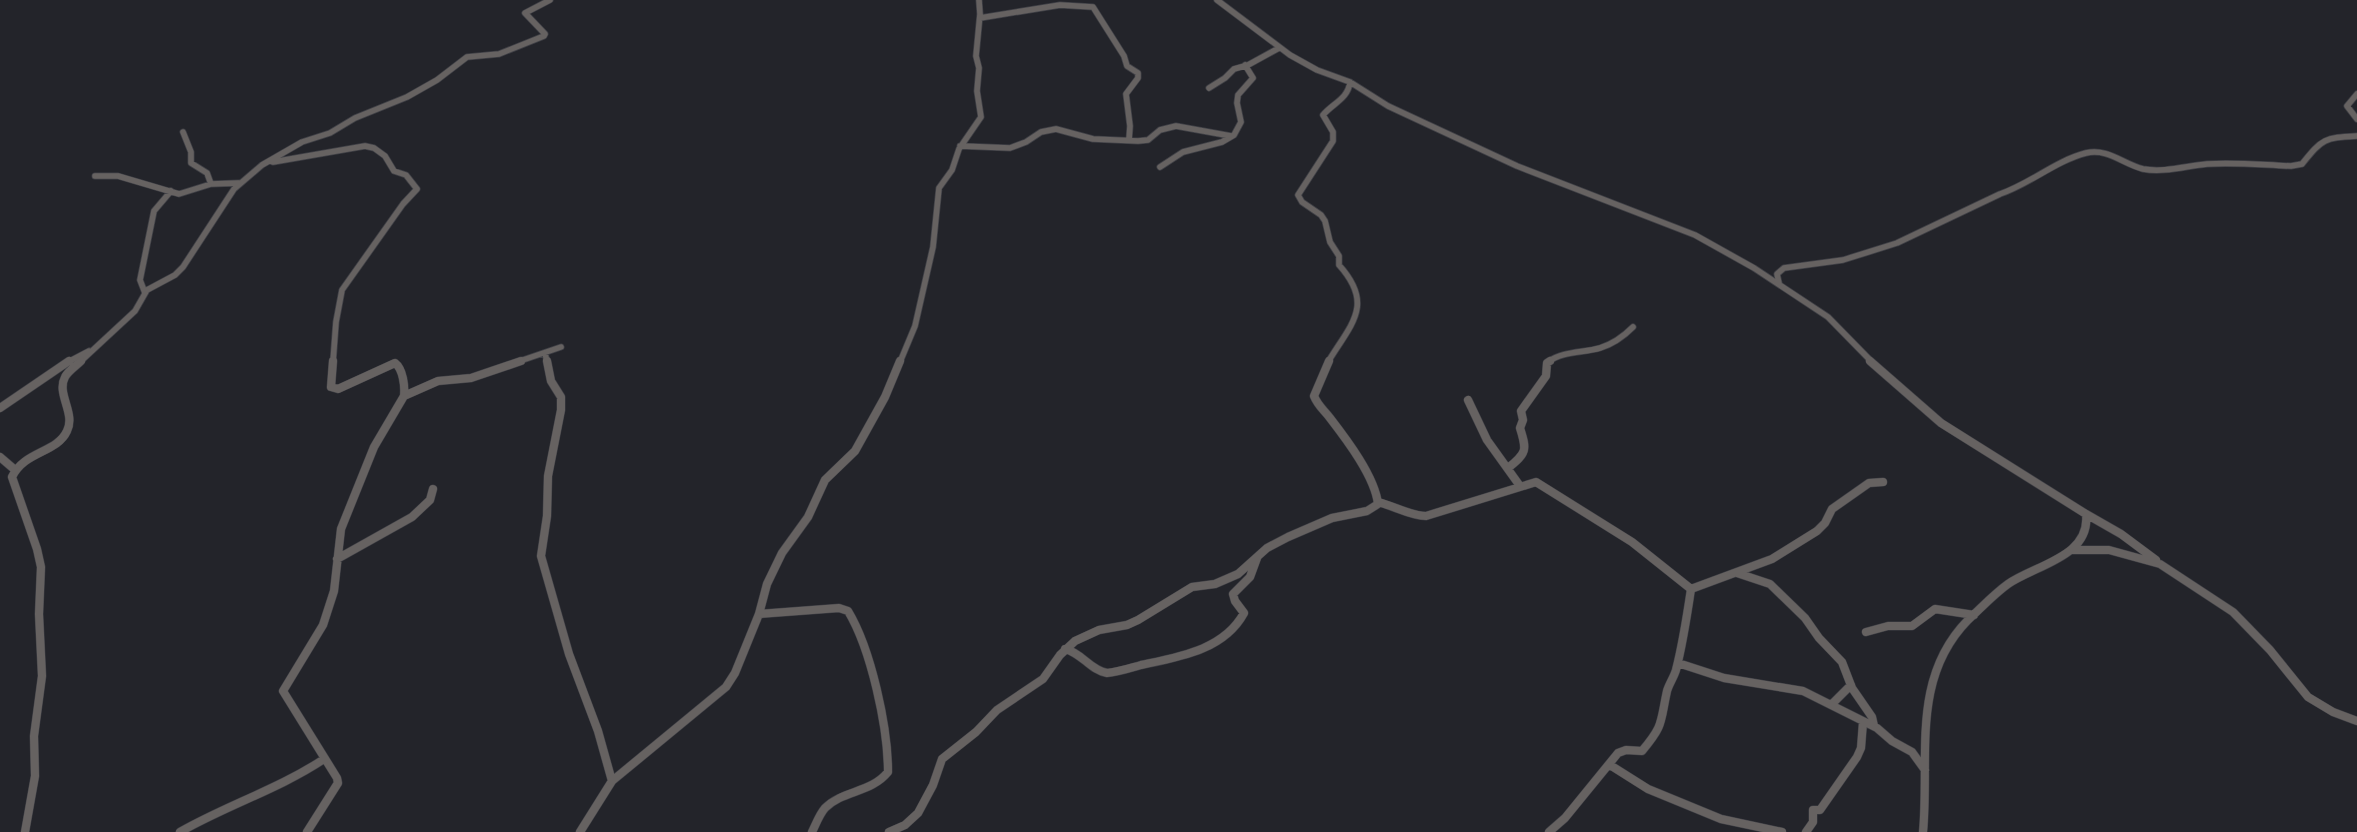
<svg xmlns="http://www.w3.org/2000/svg" width="2357" height="832" font-family="'Crimson Pro',serif">
<style>
.lines{fill:none;stroke-linecap:round;stroke-linejoin:round}
.minor-far1-casing{stroke:#404147;stroke-width:7}
.minor-casing{stroke:#404147;stroke-width:9}
.minor-far1{stroke:#666261;stroke-width:5.5}
.minor{stroke:#666261;stroke-width:8}
</style>
<rect width="100%" height="100%" fill="#23242a"/>
<g class="lines">
<defs>
<path id="minor-far1" d="M1217 0 1290 55 1317 70 1350 82 1388 106 1517 166 1695 235 1754 268 1828 317 1872 362
M980 18 1060 5 1093 7 1124 56 1127 66 1138 73V78L1126 94 1130 126 1129 140
M1209 88 1225 78 1234 69 1248 65 1279 48
M2357 94 2347 106 2357 119
M183 132 191 152V163L207 173 211 184
M960 146 1010 148 1026 142 1041 132 1056 129 1093 139 1138 141 1148 140 1160 130 1176 126 1231 136
M273 162 365 146 374 148 385 156 394 171 406 175 417 189 403 204 342 290 336 322 333 362
M1160 167 1183 152 1222 142 1234 135 1241 122 1237 103 1238 95 1253 78 1245 65
M95 176H118L179 194 211 184 239 183
M1779 283 1777 274 1784 268 1843 260 1897 243 2000 194C2030 184 2055 161 2086 153 2108 148 2123 164 2143 169 2164 173 2186 166 2207 164 2235 162 2263 165 2291 166L2302 164C2323 138 2324 138 2357 136
M145 293 140 280 154 211 171 191
M545 353 547 362
M68 362 89 351
M80 362 135 311 147 290 175 275 183 267 234 189 262 165 302 142 330 133 355 118 407 97 437 80 467 57 499 54 544 36 545 34 525 13 550 0
M517 362 561 347
M900 362 915 326 933 247 939 188 952 170 959 149 981 117 977 91 979 68 976 56 980 14 979 0
M1328 362C1351 324 1375 305 1339 265V256L1330 242 1325 221 1321 215 1302 202 1298 195 1333 141V132L1323 115C1333 103 1348 99 1350 82
M1548 362C1563 351 1583 353 1600 348 1613 344 1624 336 1633 327"/>
<path id="minor" d="M547 361 551 381 561 397V410L548 476 547 516 541 556 569 654 598 731 612 781
M1870 361 1941 423 2086 514C2091 557 2035 565 2008 584 1994 594 1981 608 1968 620 1910 679 1930 757 1923 832
M404 396 438 381 471 378 521 361
M1468 400 1487 440 1520 486
M0 408 69 361
M0 457 14 469
M1508 468C1527 453 1527 450 1520 428L1523 420 1521 411 1546 376 1547 363 1550 361
M1378 502C1394 506 1411 516 1426 516L1536 482 1632 542 1691 589
M2086 514 2121 534 2156 560
M2073 550H2109L2160 564 2233 612 2270 650 2308 697 2333 712 2357 721
M337 559 412 517 430 500 433 489
M1737 573 1770 584 1805 618 1819 638 1842 662 1852 688 1872 717 1874 726
M759 614 839 608 848 611C871 649 888 727 888 772 871 793 843 790 825 808 819 815 816 824 812 832
M1866 632 1888 626H1912L1935 609 1974 615
M1065 649C1082 653 1090 670 1107 673 1119 672 1130 668 1141 665 1179 657 1224 650 1244 613L1235 601 1233 594 1250 577 1257 558
M1678 663 1724 678 1803 691 1877 728 1892 741 1912 752 1925 770
M1831 705 1851 685
M1610 765 1648 789 1721 819 1782 832
M25 832 35 776 34 736 42 676 39 614 41 567 37 549 12 477C24 451 57 453 67 431 76 413 56 394 65 377 68 371 76 366 81 361
M180 832C227 805 279 789 324 759
M307 832 338 783 337 778 283 691 323 625 334 591 341 529 374 447 404 396C405 386 403 369 395 363L338 389 331 387 333 361
M580 832 612 781 726 687 735 673 759 614 767 584 782 553 808 517 825 480 855 451 885 397 900 361
M889 832 905 825 918 813 933 785 942 759 976 732 997 710 1043 679 1060 655 1075 641 1099 630 1127 625 1138 620 1192 587 1215 584 1238 574 1267 548 1288 537 1332 518 1367 511 1378 504C1375 477 1347 440 1330 418 1324 410 1318 406 1314 396L1329 361
M1549 832 1565 818 1618 753 1626 750 1642 751C1664 725 1660 723 1667 691 1669 684 1674 677 1676 670 1683 643 1687 616 1691 589L1772 559 1817 531 1825 523 1832 509 1869 483 1883 482
M1806 832 1813 822V810H1820L1857 757 1861 748 1863 722"/>
</defs>
<!-- minor-far1 casing -->
<use href="#minor-far1" class="minor-far1-casing"/>
<!-- minor casing -->
<use href="#minor" class="minor-casing"/>
<!-- minor-far1 -->
<use href="#minor-far1" class="minor-far1"/>
<!-- minor -->
<use href="#minor" class="minor"/>
</g>
</svg>
